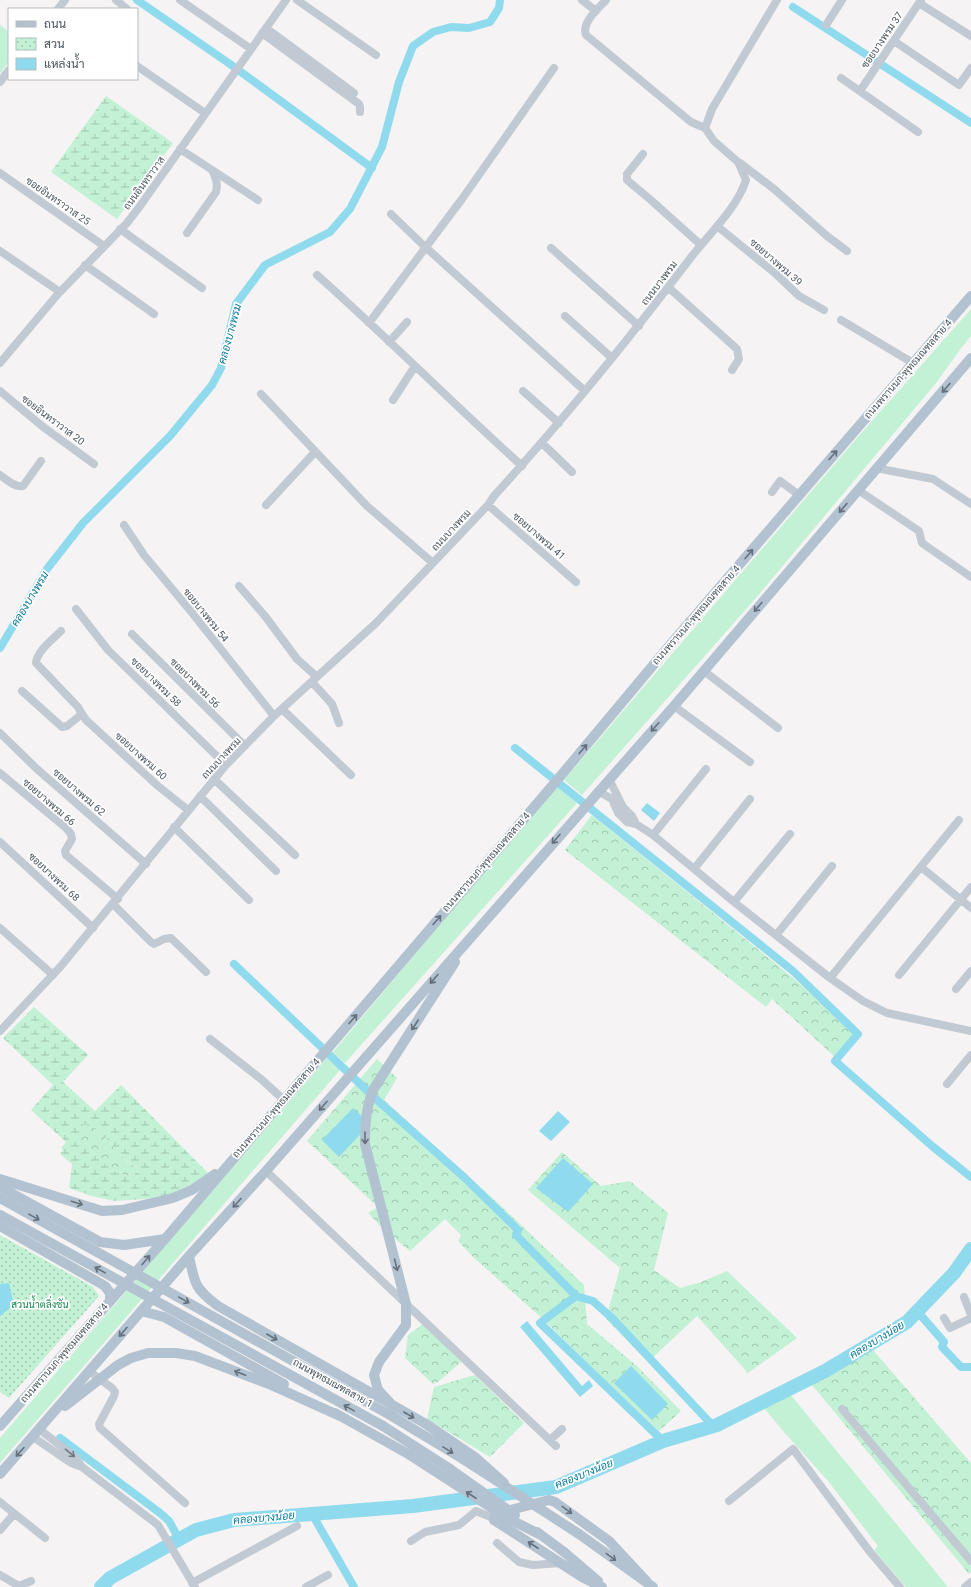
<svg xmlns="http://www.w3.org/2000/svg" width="971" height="1587" font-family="Roboto,Sarabun,sans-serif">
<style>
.grass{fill:#c3f1d5}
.forest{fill:url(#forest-crowns)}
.wetland{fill:url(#wetland-marsh);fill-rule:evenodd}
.park{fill:url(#park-dots)}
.water{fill:#90daee}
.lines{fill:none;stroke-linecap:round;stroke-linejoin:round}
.canal{stroke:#90daee;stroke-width:8}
.river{stroke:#90daee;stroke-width:14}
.minor{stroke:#c1cad2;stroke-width:8}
.major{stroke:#b3c2d1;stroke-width:10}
.major-bridge{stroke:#b3c2d1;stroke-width:10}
.oneway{stroke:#64717d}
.oneway2{stroke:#6e7983}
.labels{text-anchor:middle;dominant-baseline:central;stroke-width:3.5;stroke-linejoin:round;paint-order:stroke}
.street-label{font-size:10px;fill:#4a5661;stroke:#fff}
.park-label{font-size:10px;fill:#17864f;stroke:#fff}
.water-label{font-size:11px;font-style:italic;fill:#0c7c9b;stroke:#fff}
</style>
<defs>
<pattern id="forest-crowns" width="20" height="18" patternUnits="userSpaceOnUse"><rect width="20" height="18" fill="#c3f1d5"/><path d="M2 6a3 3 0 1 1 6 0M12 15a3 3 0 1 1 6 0" fill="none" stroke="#a0c6b0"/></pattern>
<pattern id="wetland-marsh" width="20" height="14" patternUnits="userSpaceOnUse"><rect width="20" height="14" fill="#c3f1d5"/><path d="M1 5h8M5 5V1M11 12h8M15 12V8" fill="none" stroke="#a0c6b0"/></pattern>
<pattern id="park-dots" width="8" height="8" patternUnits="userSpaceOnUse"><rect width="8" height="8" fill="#c3f1d5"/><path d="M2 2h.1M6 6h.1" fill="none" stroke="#a0c6b0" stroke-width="1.8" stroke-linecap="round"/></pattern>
</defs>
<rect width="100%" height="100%" fill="#f5f3f3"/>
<!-- grass -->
<path class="grass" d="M0 25 9 32V61L0 74Z
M971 309V336L962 347 936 383 755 599 582 795 564 780 857 438Z
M557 785 577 803 345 1063 333 1052Z
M327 1058 340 1070 0 1463V1438Z
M790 1394 948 1587H906L874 1550 878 1546 828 1481 783 1431 764 1408Z"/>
<!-- forest -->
<path class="forest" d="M592 815 792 977 856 1035 836 1058 772 999 766 1007 565 850Z
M377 1059 397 1078 384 1100 500 1205 584 1285 587 1324 638 1367 681 1411 659 1431 589 1365 544 1320 472 1256 458 1241 461 1235 445 1219 410 1251 384 1230 368 1213 378 1207 307 1141Z
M82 1123C108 1132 108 1143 125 1159 128 1163 134 1165 138 1168L134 1176C110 1177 94 1152 81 1136Z
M562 1152 601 1186 630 1181 668 1213 654 1270 680 1288 701 1282 727 1271 797 1338 748 1373 697 1316 648 1362 606 1319 620 1268 528 1190Z
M423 1324 461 1362 438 1382 433 1384 405 1358 408 1335Z
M872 1349 971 1463V1572L969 1574 812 1385Z
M475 1375 524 1423 490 1457 427 1419 434 1387Z"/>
<!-- wetland -->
<path class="wetland" d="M106 96 173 143 117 219 51 172Z
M34 1007 88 1055 63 1082 95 1111 121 1085 208 1173 192 1190 145 1199 114 1201 92 1196 69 1188 72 1164 60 1154 63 1150 61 1148 66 1142 31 1110 53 1085 3 1038ZM83 1124C108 1132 108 1143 125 1159 128 1162 134 1165 138 1168L134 1176C110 1177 94 1152 81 1136Z"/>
<!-- park -->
<path class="park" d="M0 1235 93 1287 99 1296 9 1398 0 1392Z"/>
<!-- water -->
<path class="water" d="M647 803 660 813 654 821 641 810Z
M353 1108 370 1124 339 1157 322 1140Z
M558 1111 570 1122 551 1141 539 1131Z
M563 1158 593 1184 568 1212 536 1188Z
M9 1283 14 1305 0 1316V1284Z
M527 1321 582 1386 589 1380 593 1386 580 1397 520 1327Z
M631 1366 668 1404 652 1420 614 1383Z"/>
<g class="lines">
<!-- canal -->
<path class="canal" d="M137 0 230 64 372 168
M793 7 971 123
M0 648 47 569 83 523 170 436 212 385 221 368 236 304 265 265 330 232 350 209 382 147 399 82 413 46 433 32 451 27 469 28 490 22 499 8 500 0
M515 748 793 971 858 1034 835 1061 932 1146 971 1177
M234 964 377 1100 466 1179 518 1230 516 1235 576 1296 540 1323 663 1441
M576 1296 593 1301 613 1319 713 1426
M917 1311 944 1342 942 1347 961 1367H971
M60 1438 160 1513 169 1521 179 1539
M312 1514 354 1587"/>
<!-- river -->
<path class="river" d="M101 1587 110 1578 196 1530 234 1520 413 1506 556 1487 663 1441 717 1425 825 1371 907 1322 954 1273 971 1249"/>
<!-- minor -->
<path class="minor" d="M116 0 127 9
M180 0 251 49
M297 0 376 55
M582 0 596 11
M606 0C598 9 581 23 586 35L691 122 705 128
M919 3 971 36
M58 9 65 0
M826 25 842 0
M266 28 354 93
M262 33 359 104 360 107V112
M894 41 959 85 971 68
M137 66 205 113
M841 78 918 132
M0 82 9 70
M860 91 921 0
M180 149 258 200
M643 154 627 174V180L652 201 701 245
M740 163 774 189 827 236 847 251
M0 173 104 246
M391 214 422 244 585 391
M717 226 776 274 799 296 824 310
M120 229 202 288
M187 233 216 192C218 184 216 179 213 172
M551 248 639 326
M0 251 60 292
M85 265 154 314
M317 275C387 337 452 403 522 466
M668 287 737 349 739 359 732 370
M565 316 612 358
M841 320 913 363
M369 323 462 199 554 68
M389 342 407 322
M0 363 58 294 127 223 140 206 286 0
M0 391 42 426 94 464
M523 391 559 423
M261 394 367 506 433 563
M393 400 415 366
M542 443 572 472
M876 468 933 479 971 504
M0 475C6 479 15 488 23 486L41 461
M858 490 919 531 922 543 971 577
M772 492 780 481 799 495
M266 505 315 452
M488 505 576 582
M124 525 144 555 193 614 274 716
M239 586 265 616 297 659 317 677
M76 609 108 650 226 765
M61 631C53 639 37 651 36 663L78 707 82 714
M132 634 245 746
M704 671 778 728
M312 682 332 704 339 723
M22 691 62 727 67 726 82 714 86 720 158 786 188 810
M674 706 750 762
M282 709 351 775
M0 733 37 769 146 864
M0 773 66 828 71 834 72 839 65 851 66 855 118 899
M214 779 295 855
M609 779 623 807 632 816 636 824
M598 791 612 799 618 813 627 822 636 824 653 835 734 902 830 978 863 1001 887 1013 971 1031
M200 796 276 871
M174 827 249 900
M653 835 706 769
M0 842 93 928
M921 867 971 908
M694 869 750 799
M734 902 790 834
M113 904 151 942 154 944 164 939 171 938 206 972
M0 928 53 975
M777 934 832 866
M899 975 971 887
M830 978 959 820
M956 989 971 971
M0 1031 61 966 226 765 274 716 376 623 488 505 494 496C564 419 629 339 692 256 710 233 737 208 746 180L738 162 714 141 705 128 712 109 777 0
M210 1039 261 1079 284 1100
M947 1084 971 1055
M266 1171 556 1446
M964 1297 971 1315
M944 1318 950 1328 971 1318
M89 1371 112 1388 115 1392 114 1396 99 1424 100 1428 185 1503
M842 1409 971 1561
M33 1437 71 1463 82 1467 76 1458 39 1429
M550 1440 562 1429
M82 1467 158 1525 195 1587
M729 1501 793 1449 870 1552 900 1587
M0 1502 45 1538
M0 1530 14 1514
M411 1541 425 1532 459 1525 476 1511 493 1518
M497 1543 519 1562 533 1565 561 1563
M0 1575 19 1586 31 1581
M192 1583 297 1526
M306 1587 328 1575
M965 1587 971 1582"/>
<!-- major -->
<path class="major" d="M0 1179 102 1211 122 1210 173 1198 192 1190 215 1174
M0 1187 100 1242 124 1245 165 1239
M0 1226 105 1286 110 1293V1300
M189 1256C195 1284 194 1288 218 1306L426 1424 476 1458 504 1483
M141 1311 164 1317 284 1384
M392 1405 378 1390 374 1375 379 1362 406 1325V1304L365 1144C365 1125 366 1108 373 1090L455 962
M65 1406 118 1365 131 1358 148 1353H176L195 1356 269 1384 340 1416
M335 1413 410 1455
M390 1415 463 1459
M0 1426 165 1239 558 779 670 645 971 296
M383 1426 450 1469
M0 1474 189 1256 266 1171 674 706 971 358
M579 1534 653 1587
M564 1552 598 1581
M602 1587 582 1577 494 1520 495 1514 549 1500 555 1502 609 1541 647 1582"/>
<!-- major-bridge -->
<path class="major-bridge" d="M0 1198 390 1415
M0 1215 383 1426
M410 1455 509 1519 541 1535
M463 1459 579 1534
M450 1469 515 1515
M537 1532 564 1552"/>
</g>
<!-- one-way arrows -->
<defs><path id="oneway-shaft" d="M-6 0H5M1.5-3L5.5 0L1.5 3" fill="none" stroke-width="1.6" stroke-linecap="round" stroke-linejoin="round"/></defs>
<g class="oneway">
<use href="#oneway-shaft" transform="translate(946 388) rotate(131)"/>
<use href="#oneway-shaft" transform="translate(833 455) rotate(-49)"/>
<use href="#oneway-shaft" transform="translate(843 508) rotate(130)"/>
<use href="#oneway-shaft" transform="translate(749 554) rotate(-49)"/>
<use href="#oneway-shaft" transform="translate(758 607) rotate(130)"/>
<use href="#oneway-shaft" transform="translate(655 727) rotate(132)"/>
<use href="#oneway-shaft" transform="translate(583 749) rotate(-50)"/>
<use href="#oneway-shaft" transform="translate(556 839) rotate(131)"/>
<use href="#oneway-shaft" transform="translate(437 920) rotate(-50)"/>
<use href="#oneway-shaft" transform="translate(434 979) rotate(131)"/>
<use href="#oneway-shaft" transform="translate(353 1019) rotate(-49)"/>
<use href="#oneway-shaft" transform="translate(415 1025) rotate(123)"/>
<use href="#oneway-shaft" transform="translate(323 1106) rotate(131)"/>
<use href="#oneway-shaft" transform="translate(365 1138) rotate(89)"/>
<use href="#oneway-shaft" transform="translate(77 1203) rotate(17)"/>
<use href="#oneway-shaft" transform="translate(237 1203) rotate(132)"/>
<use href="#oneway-shaft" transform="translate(34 1217) rotate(29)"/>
<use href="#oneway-shaft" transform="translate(146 1260) rotate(-49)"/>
<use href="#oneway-shaft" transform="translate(396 1265) rotate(76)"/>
<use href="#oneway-shaft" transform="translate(100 1270) rotate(-151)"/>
<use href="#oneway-shaft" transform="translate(184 1300) rotate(29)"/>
<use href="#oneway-shaft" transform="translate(123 1332) rotate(131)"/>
<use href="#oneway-shaft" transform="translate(272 1337) rotate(30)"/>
<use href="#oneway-shaft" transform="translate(240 1373) rotate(-159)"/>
<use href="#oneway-shaft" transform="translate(349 1408) rotate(-151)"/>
<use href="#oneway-shaft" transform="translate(409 1415) rotate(30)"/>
<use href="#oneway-shaft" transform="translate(448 1450) rotate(32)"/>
<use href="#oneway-shaft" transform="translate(20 1452) rotate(132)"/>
<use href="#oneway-shaft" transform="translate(471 1495) rotate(-147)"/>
<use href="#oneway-shaft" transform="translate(567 1510) rotate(36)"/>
<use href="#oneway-shaft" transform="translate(533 1545) rotate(-147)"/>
<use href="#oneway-shaft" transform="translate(611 1557) rotate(36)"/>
</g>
<use class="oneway2" href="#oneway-shaft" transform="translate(70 1453) rotate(39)"/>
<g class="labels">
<!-- street labels -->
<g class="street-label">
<text transform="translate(882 40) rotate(-56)">ซอยบางพรม 37</text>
<text transform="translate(144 183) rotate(-54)">ถนนอินทราวาส</text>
<text transform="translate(58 201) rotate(35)">ซอยอินทราวาส 25</text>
<text transform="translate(776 262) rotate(41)">ซอยบางพรม 39</text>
<text transform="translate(659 283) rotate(-53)">ถนนบางพรม</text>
<text transform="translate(908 369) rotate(-49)">ถนนพรานนก-พุทธมณฑลสาย 4</text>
<text transform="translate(53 420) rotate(37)">ซอยอินทราวาส 20</text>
<text transform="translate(451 530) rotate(-47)">ถนนบางพรม</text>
<text transform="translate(539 536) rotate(41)">ซอยบางพรม 41</text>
<text transform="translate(206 615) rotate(51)">ซอยบางพรม 54</text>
<text transform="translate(696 615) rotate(-49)">ถนนพรานนก-พุทธมณฑลสาย 4</text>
<text transform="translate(156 682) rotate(44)">ซอยบางพรม 58</text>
<text transform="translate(195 683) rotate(45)">ซอยบางพรม 56</text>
<text transform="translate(141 756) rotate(42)">ซอยบางพรม 60</text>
<text transform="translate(221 758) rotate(-47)">ถนนบางพรม</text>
<text transform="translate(79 792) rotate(41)">ซอยบางพรม 62</text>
<text transform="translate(49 802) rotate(41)">ซอยบางพรม 66</text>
<text transform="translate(486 862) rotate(-49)">ถนนพรานนก-พุทธมณฑลสาย 4</text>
<text transform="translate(54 877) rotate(43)">ซอยบางพรม 68</text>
<text transform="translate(276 1108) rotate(-49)">ถนนพรานนก-พุทธมณฑลสาย 4</text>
<text transform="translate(64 1353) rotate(-49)">ถนนพรานนก-พุทธมณฑลสาย 4</text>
<text transform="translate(333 1383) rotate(29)">ถนนพุทธมณฑลสาย 1</text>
</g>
<!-- park labels -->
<g class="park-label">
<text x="40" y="1304">สวนน้ำตลิ่งชัน</text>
</g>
<!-- water labels -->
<g class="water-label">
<text transform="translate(230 334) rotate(-75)">คลองบางพรม</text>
<text transform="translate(30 599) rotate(-59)">คลองบางพรม</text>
<text transform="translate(877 1340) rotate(-31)">คลองบางน้อย</text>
<text transform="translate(584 1474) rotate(-22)">คลองบางน้อย</text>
<text transform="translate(264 1518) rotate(-5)">คลองบางน้อย</text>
</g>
</g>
<!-- legend -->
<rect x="8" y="8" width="130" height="72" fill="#ffffff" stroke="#b7bbc0"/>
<rect x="16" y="21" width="20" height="6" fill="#b3c2d1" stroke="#b7bbc0"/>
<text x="44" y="28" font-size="12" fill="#4a5661">ถนน</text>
<rect x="16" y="38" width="20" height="12" fill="url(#park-dots)" stroke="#b7bbc0"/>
<text x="44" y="48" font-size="12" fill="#4a5661">สวน</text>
<rect x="16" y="58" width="20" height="12" fill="#90daee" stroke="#b7bbc0"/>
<text x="44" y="68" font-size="12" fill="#4a5661">แหล่งน้ำ</text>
</svg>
